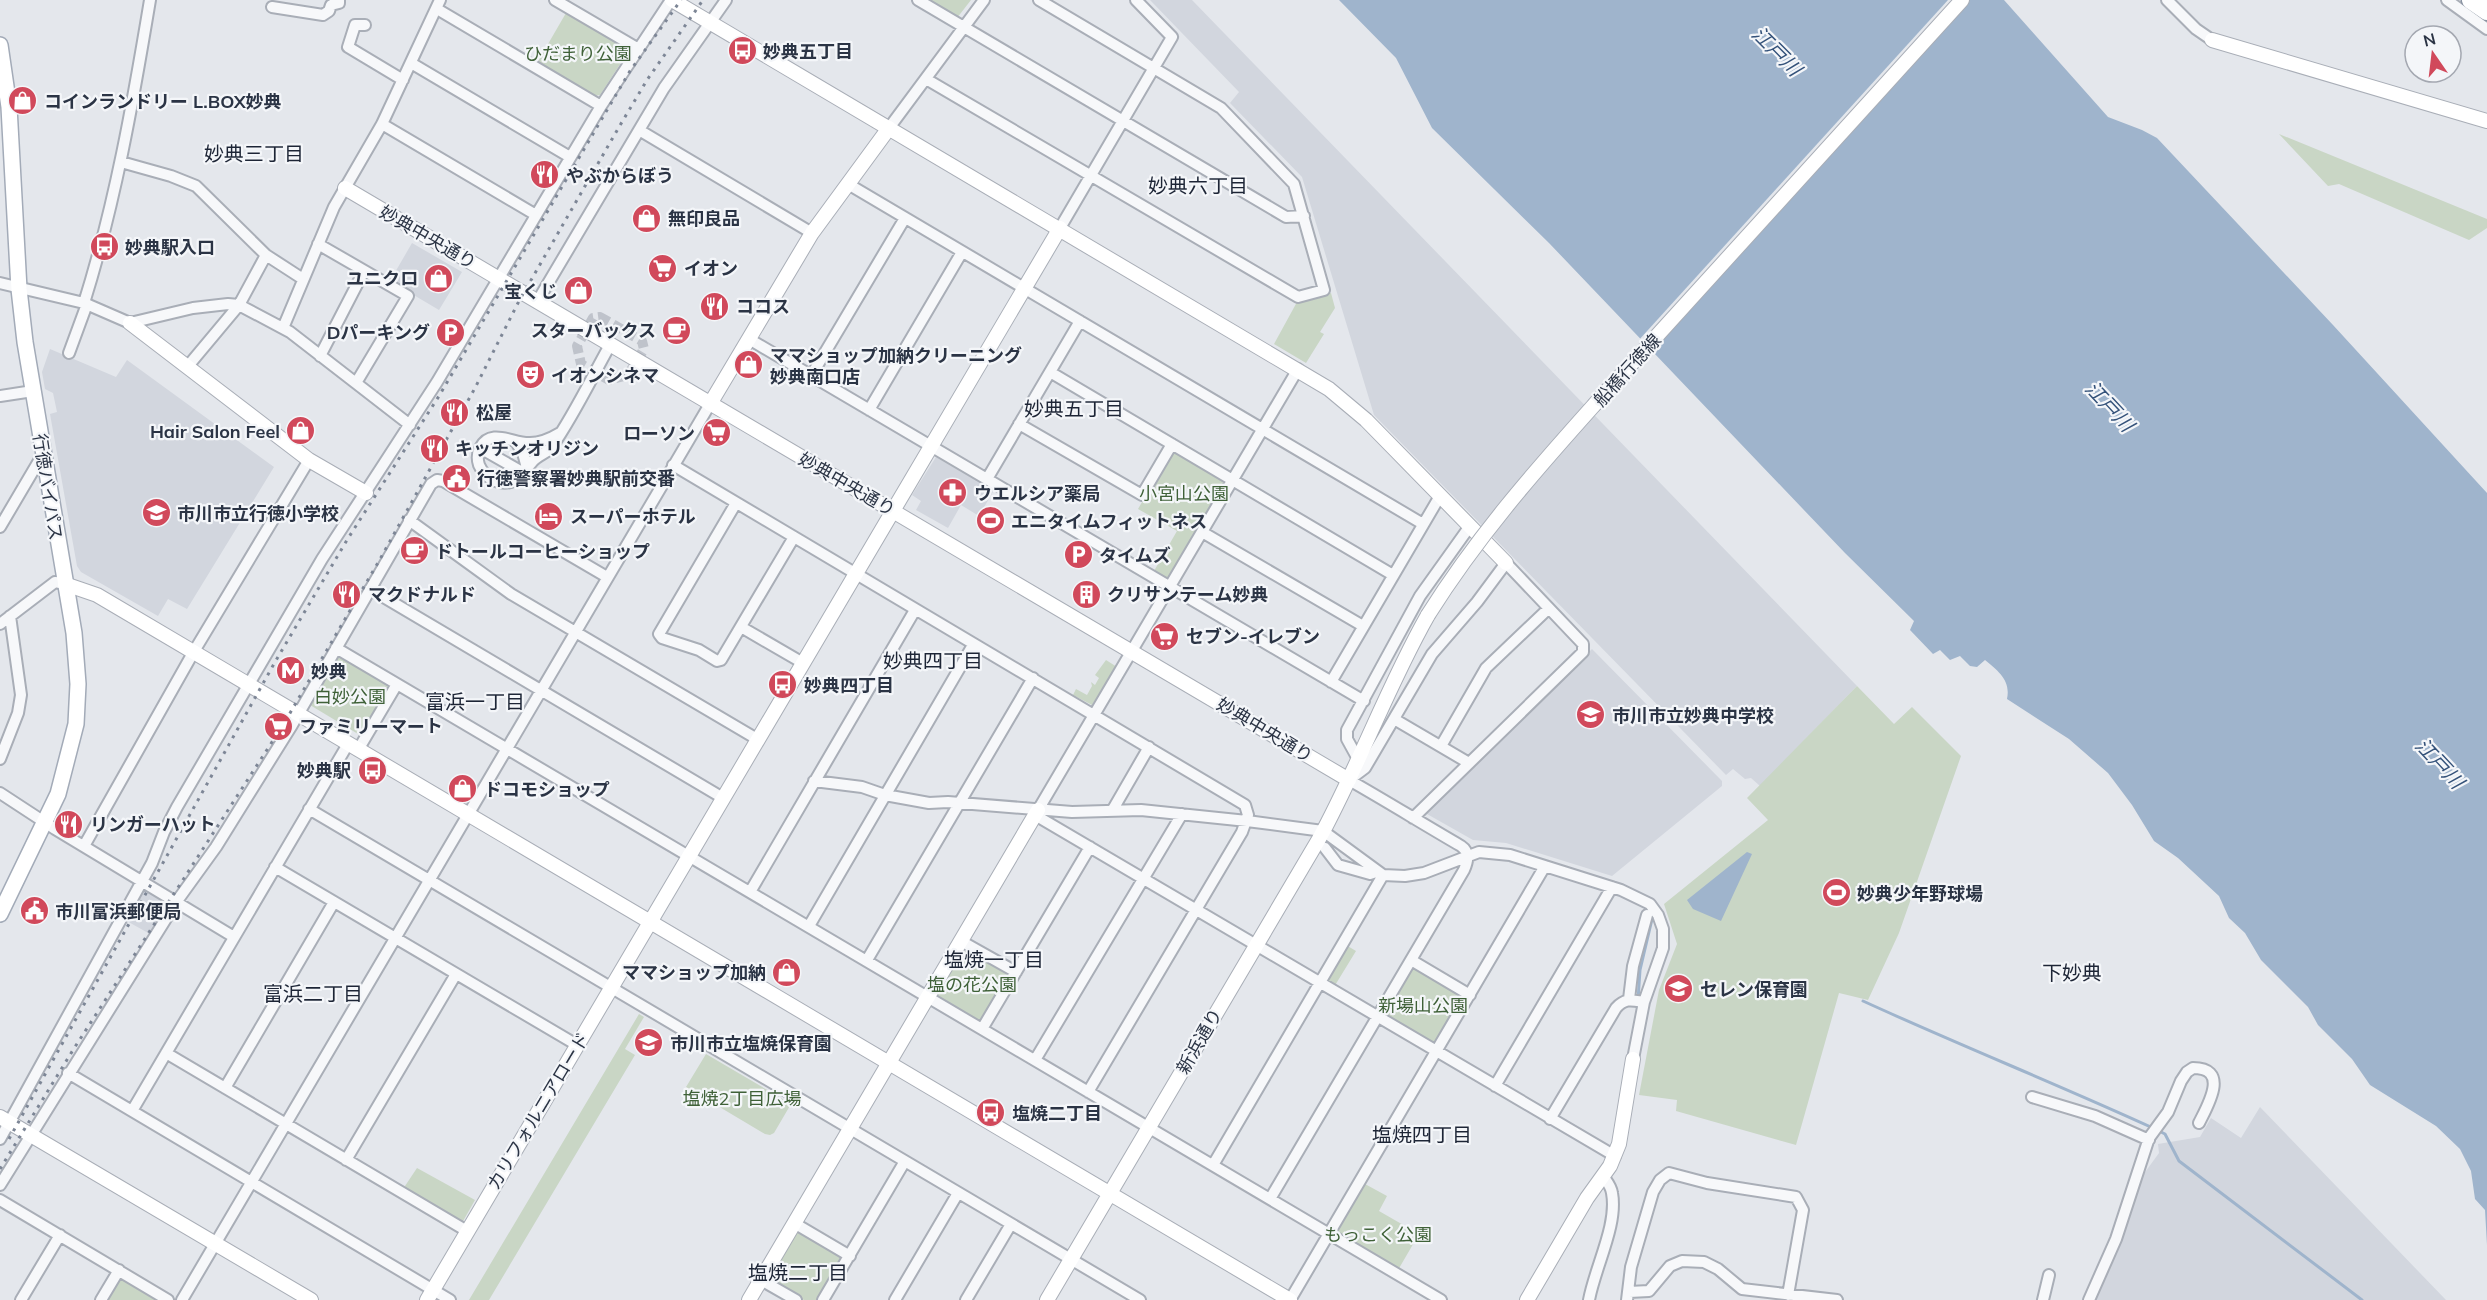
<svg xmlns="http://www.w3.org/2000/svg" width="2487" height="1300" font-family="Mulish,'Noto Sans JP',sans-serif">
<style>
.built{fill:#d2d6de}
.green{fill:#c9d6c5}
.water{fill:#9fb4cc}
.pier{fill:#e4e7ec}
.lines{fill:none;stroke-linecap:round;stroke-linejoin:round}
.stream{stroke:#9fb4cc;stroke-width:3}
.street-tunnel{stroke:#bfc3cb;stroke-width:10;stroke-dasharray:10 5;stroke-linecap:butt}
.street-casing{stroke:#a9aeb7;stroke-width:14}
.secondary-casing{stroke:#a9aeb7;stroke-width:16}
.primary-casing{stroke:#a3abb8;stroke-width:18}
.highway-casing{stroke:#8b94a3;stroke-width:21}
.street{stroke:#f7f8fa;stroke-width:10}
.secondary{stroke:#fff;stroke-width:14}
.primary{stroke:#fff;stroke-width:15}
.highway{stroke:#fff;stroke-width:18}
.rail{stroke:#7d8696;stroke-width:3;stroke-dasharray:3 6;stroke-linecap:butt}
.secondary-bridge-casing{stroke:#a9aeb7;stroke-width:16;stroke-linecap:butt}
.secondary-bridge{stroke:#fff;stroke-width:14}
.labels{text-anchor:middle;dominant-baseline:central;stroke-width:4.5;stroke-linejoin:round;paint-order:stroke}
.poi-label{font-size:18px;font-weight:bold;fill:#2b3445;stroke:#f4f6f9;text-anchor:start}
.park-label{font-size:18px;fill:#3f6138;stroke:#f4f6f9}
.street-label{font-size:18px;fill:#2b3445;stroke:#f4f6f9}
.water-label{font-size:20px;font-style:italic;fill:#34527a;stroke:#f4f6f9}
.neighbourhood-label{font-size:20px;fill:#1d2536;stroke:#f4f6f9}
</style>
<rect width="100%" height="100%" fill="#e4e7ec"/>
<!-- built -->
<path class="built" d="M1150 0H1192L1857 686 1760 786 1751 778 1745 779 1733 769 1726 775 1374 415 1302 177 1230 103 1239 92Z
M412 243 462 272 439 310 390 281Z
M50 349 116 377 127 360 274 467 187 609 168 599 158 616 81 572 77 566 50 414 57 412 53 393 45 389 42 372Z
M936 457 994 490 979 516 961 505 948 528 916 510 921 501 912 495Z
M1592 649 1722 781V786L1612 876 1506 843 1473 840 1427 814 1426 810Z
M143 887 169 903 150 934 125 920Z
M2260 1107 2446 1300H2093L2130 1214 2143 1175 2159 1153 2158 1144 2200 1137 2211 1118 2241 1138Z"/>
<!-- green -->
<path class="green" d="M927 0H971L957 18Z
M566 13 626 47 628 52 600 95 594 96 537 63Z
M2279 134 2487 219V228L2469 240 2339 184 2328 186Z
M1331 293 1335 308 1320 332 1324 334 1306 363 1274 344 1297 302Z
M1176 451 1224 480 1225 484 1171 576 1166 578 1154 571 1177 531 1138 509 1171 452Z
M339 656 390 685 391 689 363 737 310 705Z
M1106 660 1117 667 1092 705 1073 695 1076 689 1087 695 1092 686 1091 682 1095 685 1099 678 1095 675Z
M1857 686 1894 724 1912 707 1961 756 1899 933 1868 1000 1839 993 1796 1145 1676 1111 1677 1100 1639 1095 1659 990 1677 944 1664 904 1768 820 1747 798Z
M1346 945 1356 951 1334 987 1326 982 1325 977Z
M962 947 1009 971V975L983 1020 977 1021 937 998 935 992Z
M1416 965 1460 992 1462 997 1435 1042 1429 1043 1386 1017 1384 1013 1411 966Z
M639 1014 644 1017 625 1049 635 1055 489 1300H469Z
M706 1054 791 1104 774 1133 770 1135 765 1134 686 1087Z
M417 1168 475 1200 462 1223 406 1189 405 1186Z
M1365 1184 1387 1196 1379 1211 1419 1234 1398 1270 1339 1236 1338 1231Z
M797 1231 842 1254 843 1258 818 1300H804L771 1281 770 1277Z
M124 1278 160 1300H106L119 1279Z"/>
<!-- water -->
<path class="water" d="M1339 0H2004L2108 117 2142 130 2157 138 2333 325 2487 493V1245L2485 1210 2475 1199 2471 1171 2460 1149 2436 1126 2370 1085 2352 1059 2318 1025 2308 1007 2261 960 2245 933 2229 918 2219 896 2178 858 2154 841 2132 805 2108 773 2069 739 2007 699C2011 680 1998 671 1985 660L1977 667 1970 666 1960 656 1950 660 1940 650 1933 654 1910 630 1914 621 1845 553 1549 243 1432 128 1396 58Z
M1747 852 1752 854 1721 921 1693 909 1687 900Z"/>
<!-- pier -->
<path class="pier" d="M1948 0H1969L1650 353 1638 341Z"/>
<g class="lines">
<!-- stream -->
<path class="stream" d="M1638 1000 1640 970 1653 915
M1863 1001C1959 1045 2057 1084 2153 1128
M2159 1131 2165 1134 2179 1161 2362 1300"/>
<!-- street-tunnel -->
<path class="street-tunnel" d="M600 317 642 341 644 349 628 375 609 380 581 364 577 346 593 318Z"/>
<defs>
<path id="street" d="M555 0 637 48
M918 0 1286 217 1304 216
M2167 0 2196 29 2212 40
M2447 0 2487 29
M272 7 323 15 329 11 331 5 339 3V0
M437 9 601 106
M365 25H355L348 47 403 80
M411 63 570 157
M926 79 1298 297 1324 290 1294 184 1221 108 1039 0
M382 124 536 215
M889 128 984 0
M639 130 812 233
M121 162 171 176 196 186 266 255 303 279
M848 184 1423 524
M1060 228 1172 37 1136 0
M318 244 408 296 356 383
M0 283 84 303 130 323 193 308 228 304 239 305 290 332 410 425
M537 302 664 88 726 0
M84 303C115 204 133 102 150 0
M283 328 334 207 382 124 440 0
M749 339 1364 701
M69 353 87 304
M320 356 364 271
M188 366 239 305 266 255
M1050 372 1393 575
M811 376 905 218
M0 396 33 391
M869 410 962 252
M1019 424 1142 495 1172 444
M560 433C550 439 541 443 530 443 513 444 491 427 480 448 477 454 477 459 479 465 482 472 488 478 495 481 515 488 521 474 532 462 538 455 548 453 553 445 574 415 592 377 610 345
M516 442 523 453 527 468
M480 448 524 473
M673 465 1245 805 1248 815 1242 832 1088 1092
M987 479 1080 321
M736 503 659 634 662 638 699 650 717 661 721 660 794 537
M409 520 511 594 757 739
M0 527 43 454
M1202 532 1363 626
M370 589 723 798
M0 624 55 582 65 584
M741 627 803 663
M336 648 1441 1300
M1331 682 1440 496
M1394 719 1469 763
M1441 746 1486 668 1548 609
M358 750 397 684
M0 759 18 713 21 695 10 616
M1358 759 1347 739V730L1420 596 1470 526
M814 781 862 787 885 795 929 803 948 802 1072 812 1141 810 1247 821 1323 831 1383 875 1405 876 1424 873 1479 852 1510 855 1621 890 1650 904 1658 915 1663 929V948L1644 1002 1633 1059
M0 793 55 829 234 937
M309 809 1140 1300
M1038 810 1298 369
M1112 811 1149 747
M1035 815 1615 1156
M84 846 193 653 309 460
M1325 848 1338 865 1370 874 1376 872
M275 867 577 1045
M750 892 915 610
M809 926 973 645
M961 941 1016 972
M867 960 1033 678
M1411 960 1470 995
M1629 999 1633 966 1647 915
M982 1029 1090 847
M166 1053 467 1231
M1035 1060 1182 814
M68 1073 450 1300
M1495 1086 1612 887
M225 1088 334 902
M2032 1097 2095 1116 2149 1140
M132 1111 348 744
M1550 1119 1616 1008C1625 998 1631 1000 1644 1002
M0 1139 152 863 164 832 177 807 322 559 437 382 601 106 671 0
M346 1160 456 974
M1213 1165 1383 875
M0 1185 177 901 216 847 292 725 431 484 437 480 443 481 607 577
M1270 1199 1464 870C1468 861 1470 852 1461 846 1423 824 1386 801 1349 780L1365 768 1432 654 1477 602 1506 563 1583 644V652L1413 818
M0 1200 168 1300
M794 1223 850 1256
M761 1280 796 1300
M1629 1292 1649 1291 1670 1266 1682 1261 1704 1262 1718 1269 1742 1289 1837 1300
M21 1300 60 1235
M101 1300 119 1270
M182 1300 710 404
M823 1300 905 1161
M895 1300 958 1193
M966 1300 1011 1224
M1290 1300 1545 866
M1589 1300C1595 1267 1618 1225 1612 1193 1611 1186 1607 1182 1603 1176
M1627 1300 1631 1267 1653 1192 1660 1180 1669 1173 1707 1183 1796 1197 1803 1210 1788 1295
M2043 1300 2049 1275
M2089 1300 2116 1239 2149 1138 2168 1112 2181 1081 2187 1072 2193 1068C2230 1068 2208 1105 2199 1123"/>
<path id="secondary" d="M672 0 1329 389 1366 420 1506 563
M2212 40 2487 121
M345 188 1349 780
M130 323 309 460 366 493
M710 404 812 233 889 128
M1595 404 1962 0
M65 584 97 595 1290 1300
M0 1117 311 1300
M427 1300 1060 228
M749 1300 1038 810
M1047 1300 1319 839C1359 766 1387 687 1428 615
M1527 1300 1587 1198 1610 1166 1619 1144 1633 1059"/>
<path id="primary" d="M0 45 9 107 19 289 25 342 74 633 78 684 76 724 58 794 0 914"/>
<path id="highway" d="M2471 0 2487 11"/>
</defs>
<!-- street casing -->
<use href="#street" class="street-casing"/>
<!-- secondary casing -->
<use href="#secondary" class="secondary-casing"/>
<!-- primary casing -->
<use href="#primary" class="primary-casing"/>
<!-- highway casing -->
<use href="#highway" class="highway-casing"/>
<!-- street -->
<use href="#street" class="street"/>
<!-- secondary -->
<use href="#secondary" class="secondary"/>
<!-- primary -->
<use href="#primary" class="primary"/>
<!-- highway -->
<use href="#highway" class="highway"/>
<!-- rail -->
<path class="rail" d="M9 1139 275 662 347 540 439 396 630 71 681 0
M0 1169 73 1050 283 725 379 561 475 388 519 301 619 127 647 80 703 0"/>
<defs>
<path id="secondary-bridge" d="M1428 615C1477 537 1534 472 1595 404"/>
</defs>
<!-- secondary-bridge casing -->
<use href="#secondary-bridge" class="secondary-bridge-casing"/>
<!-- secondary-bridge -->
<use href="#secondary-bridge" class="secondary-bridge"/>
</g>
<!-- icons -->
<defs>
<symbol id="bus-disc" viewBox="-11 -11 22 22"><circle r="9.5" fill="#d1495b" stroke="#f4f6f9"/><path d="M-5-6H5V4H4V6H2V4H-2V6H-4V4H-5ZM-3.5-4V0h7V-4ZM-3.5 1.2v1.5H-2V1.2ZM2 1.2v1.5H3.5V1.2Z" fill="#fff"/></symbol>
<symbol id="shop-disc" viewBox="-11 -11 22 22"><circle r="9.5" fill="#d1495b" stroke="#f4f6f9"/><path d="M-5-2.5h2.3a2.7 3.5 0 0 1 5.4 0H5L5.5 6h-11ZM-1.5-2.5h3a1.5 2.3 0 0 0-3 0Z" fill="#fff"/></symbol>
<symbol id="restaurant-disc" viewBox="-11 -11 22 22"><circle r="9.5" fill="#d1495b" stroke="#f4f6f9"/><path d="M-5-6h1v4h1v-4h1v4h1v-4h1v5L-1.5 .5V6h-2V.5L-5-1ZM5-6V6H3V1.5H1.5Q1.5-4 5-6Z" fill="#fff"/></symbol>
<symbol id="supermarket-disc" viewBox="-11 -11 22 22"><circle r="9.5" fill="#d1495b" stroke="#f4f6f9"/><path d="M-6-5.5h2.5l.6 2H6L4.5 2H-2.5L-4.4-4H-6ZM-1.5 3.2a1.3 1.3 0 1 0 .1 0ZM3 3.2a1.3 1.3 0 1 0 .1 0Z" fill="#fff"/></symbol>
<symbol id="cafe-disc" viewBox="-11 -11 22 22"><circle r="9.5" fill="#d1495b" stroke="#f4f6f9"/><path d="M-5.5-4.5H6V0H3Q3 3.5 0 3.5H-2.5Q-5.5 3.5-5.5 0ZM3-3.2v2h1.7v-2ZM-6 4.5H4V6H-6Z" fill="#fff"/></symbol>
<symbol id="parking-disc" viewBox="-11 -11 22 22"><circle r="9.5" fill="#d1495b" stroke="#f4f6f9"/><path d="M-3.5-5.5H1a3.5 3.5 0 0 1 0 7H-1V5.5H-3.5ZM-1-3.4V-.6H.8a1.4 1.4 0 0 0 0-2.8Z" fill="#fff"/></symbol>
<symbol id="theatre-disc" viewBox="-11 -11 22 22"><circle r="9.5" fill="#d1495b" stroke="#f4f6f9"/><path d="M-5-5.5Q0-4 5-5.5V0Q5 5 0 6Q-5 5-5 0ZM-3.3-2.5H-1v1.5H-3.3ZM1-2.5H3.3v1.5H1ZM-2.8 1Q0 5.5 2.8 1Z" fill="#fff"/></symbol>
<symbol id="civic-disc" viewBox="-11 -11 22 22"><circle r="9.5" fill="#d1495b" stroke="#f4f6f9"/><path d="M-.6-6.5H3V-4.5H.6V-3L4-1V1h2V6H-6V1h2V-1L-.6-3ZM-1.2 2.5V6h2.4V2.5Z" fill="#fff"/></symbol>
<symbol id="pharmacy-disc" viewBox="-11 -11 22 22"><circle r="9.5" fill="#d1495b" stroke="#f4f6f9"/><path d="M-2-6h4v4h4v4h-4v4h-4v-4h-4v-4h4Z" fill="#fff"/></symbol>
<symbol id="school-disc" viewBox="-11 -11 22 22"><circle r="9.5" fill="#d1495b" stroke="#f4f6f9"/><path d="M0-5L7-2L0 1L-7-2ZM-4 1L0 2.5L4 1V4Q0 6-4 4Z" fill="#fff"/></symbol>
<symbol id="hotel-disc" viewBox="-11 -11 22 22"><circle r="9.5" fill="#d1495b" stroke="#f4f6f9"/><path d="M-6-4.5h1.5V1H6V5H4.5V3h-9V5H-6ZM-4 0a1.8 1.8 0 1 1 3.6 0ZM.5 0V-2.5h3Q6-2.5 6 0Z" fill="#fff"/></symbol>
<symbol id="stadium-disc" viewBox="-11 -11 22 22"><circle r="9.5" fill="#d1495b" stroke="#f4f6f9"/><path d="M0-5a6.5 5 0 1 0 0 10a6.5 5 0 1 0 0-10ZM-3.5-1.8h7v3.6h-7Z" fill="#fff"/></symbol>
<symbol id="building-disc" viewBox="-11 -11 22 22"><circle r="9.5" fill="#d1495b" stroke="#f4f6f9"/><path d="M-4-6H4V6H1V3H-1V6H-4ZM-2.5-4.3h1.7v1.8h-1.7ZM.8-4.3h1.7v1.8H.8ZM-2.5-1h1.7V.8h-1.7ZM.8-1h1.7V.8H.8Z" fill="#fff"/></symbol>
<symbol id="metro-disc" viewBox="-11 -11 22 22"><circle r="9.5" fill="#d1495b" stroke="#f4f6f9"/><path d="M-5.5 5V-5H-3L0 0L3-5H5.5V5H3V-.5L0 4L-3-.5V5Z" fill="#fff"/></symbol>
</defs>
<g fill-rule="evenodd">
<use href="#bus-disc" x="726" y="34" width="33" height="33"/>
<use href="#shop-disc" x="6" y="84" width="33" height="33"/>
<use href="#restaurant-disc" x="528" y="158" width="33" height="33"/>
<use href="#shop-disc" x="630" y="202" width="33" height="33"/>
<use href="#bus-disc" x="88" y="230" width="33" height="33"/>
<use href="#supermarket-disc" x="646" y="252" width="33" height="33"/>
<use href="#shop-disc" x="422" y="262" width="33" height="33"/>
<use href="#shop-disc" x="562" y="274" width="33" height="33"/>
<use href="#restaurant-disc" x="698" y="290" width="33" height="33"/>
<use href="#cafe-disc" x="660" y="314" width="33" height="33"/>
<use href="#parking-disc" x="434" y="316" width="33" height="33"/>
<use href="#shop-disc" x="732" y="348" width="33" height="33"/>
<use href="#theatre-disc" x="514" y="358" width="33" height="33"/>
<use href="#restaurant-disc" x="438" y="396" width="33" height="33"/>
<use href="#shop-disc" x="284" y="414" width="33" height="33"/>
<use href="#supermarket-disc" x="700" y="416" width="33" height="33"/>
<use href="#restaurant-disc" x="418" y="432" width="33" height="33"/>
<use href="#civic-disc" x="440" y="462" width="33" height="33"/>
<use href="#pharmacy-disc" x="936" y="476" width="33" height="33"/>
<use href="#school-disc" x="140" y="496" width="33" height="33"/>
<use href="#hotel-disc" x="532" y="500" width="33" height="33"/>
<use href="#stadium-disc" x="974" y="504" width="33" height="33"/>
<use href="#cafe-disc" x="398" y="534" width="33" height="33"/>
<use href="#parking-disc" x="1062" y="538" width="33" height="33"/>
<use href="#restaurant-disc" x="330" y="578" width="33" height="33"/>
<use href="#building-disc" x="1070" y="578" width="33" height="33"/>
<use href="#supermarket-disc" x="1148" y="620" width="33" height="33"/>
<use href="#metro-disc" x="274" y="654" width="33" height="33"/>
<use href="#bus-disc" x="766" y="668" width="33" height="33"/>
<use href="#school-disc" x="1574" y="698" width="33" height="33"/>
<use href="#supermarket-disc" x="262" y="710" width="33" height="33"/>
<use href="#bus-disc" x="356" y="754" width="33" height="33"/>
<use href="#shop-disc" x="446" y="772" width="33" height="33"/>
<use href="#restaurant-disc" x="52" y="808" width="33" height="33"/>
<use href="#stadium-disc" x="1820" y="876" width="33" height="33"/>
<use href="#civic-disc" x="18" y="894" width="33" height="33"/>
<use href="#shop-disc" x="770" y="956" width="33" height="33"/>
<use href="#school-disc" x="1662" y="972" width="33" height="33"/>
<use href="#school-disc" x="632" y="1026" width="33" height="33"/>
<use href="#bus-disc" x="974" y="1096" width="33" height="33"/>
</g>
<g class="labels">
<!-- poi labels -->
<g class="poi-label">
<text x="763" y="51">妙典五丁目</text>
<text x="44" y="101">コインランドリー L.BOX妙典</text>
<text x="566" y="175">やぶからぼう</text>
<text x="668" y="218">無印良品</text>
<text x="125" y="247">妙典駅入口</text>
<text x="684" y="268">イオン</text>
<text x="418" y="278" text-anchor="end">ユニクロ</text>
<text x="558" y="291" text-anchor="end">宝くじ</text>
<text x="736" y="306">ココス</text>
<text x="656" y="330" text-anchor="end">スターバックス</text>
<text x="430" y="332" text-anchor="end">Dパーキング</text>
<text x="770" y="355">ママショップ加納クリーニング<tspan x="770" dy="21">妙典南口店</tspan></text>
<text x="551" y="375">イオンシネマ</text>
<text x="476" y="412">松屋</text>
<text x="280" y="431" text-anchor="end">Hair Salon Feel</text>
<text x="695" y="433" text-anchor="end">ローソン</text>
<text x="455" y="448">キッチンオリジン</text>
<text x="477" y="478">行徳警察署妙典駅前交番</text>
<text x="974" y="493">ウエルシア薬局</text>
<text x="177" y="513">市川市立行徳小学校</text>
<text x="570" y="516">スーパーホテル</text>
<text x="1011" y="521">エニタイムフィットネス</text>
<text x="435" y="551">ドトールコーヒーショップ</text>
<text x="1099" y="555">タイムズ</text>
<text x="368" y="594">マクドナルド</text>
<text x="1107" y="594">クリサンテーム妙典</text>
<text x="1186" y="636">セブン-イレブン</text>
<text x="311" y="671">妙典</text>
<text x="804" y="685">妙典四丁目</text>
<text x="1612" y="715">市川市立妙典中学校</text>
<text x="299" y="726">ファミリーマート</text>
<text x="351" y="770" text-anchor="end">妙典駅</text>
<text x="484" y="789">ドコモショップ</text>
<text x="90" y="824">リンガーハット</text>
<text x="1857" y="893">妙典少年野球場</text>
<text x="55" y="911">市川富浜郵便局</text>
<text x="766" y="972" text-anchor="end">ママショップ加納</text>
<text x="1700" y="989">セレン保育園</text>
<text x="670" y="1043">市川市立塩焼保育園</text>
<text x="1012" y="1113">塩焼二丁目</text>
</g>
<!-- park labels -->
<g class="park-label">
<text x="578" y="53">ひだまり公園</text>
<text x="1184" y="493">小宮山公園</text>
<text x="350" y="696">白妙公園</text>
<text x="972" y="984">塩の花公園</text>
<text x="1423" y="1005">新場山公園</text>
<text x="742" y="1098">塩焼2丁目広場</text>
<text x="1378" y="1234">もっこく公園</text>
</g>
<!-- street labels -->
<g class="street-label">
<text transform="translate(428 237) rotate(30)">妙典中央通り</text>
<text transform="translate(1627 370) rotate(-48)">船橋行徳線</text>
<text transform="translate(847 484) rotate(30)">妙典中央通り</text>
<text transform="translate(48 487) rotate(81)">行徳バイパス</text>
<text transform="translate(1265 730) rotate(31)">妙典中央通り</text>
<text transform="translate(1199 1041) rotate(-60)">新浜通り</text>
<text transform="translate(538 1111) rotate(-59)">カリフォルニアロード</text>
</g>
<!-- water labels -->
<g class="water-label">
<text transform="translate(1777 51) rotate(45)">江戸川</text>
<text transform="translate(2110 406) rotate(47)">江戸川</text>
<text transform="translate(2440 763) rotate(47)">江戸川</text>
</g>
<!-- neighbourhood labels -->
<g class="neighbourhood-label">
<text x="254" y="153">妙典三丁目</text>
<text x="1198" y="185">妙典六丁目</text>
<text x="1074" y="408">妙典五丁目</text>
<text x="933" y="660">妙典四丁目</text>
<text x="475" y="701">富浜一丁目</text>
<text x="994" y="959">塩焼一丁目</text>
<text x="2072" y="972">下妙典</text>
<text x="313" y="993">富浜二丁目</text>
<text x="1422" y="1134">塩焼四丁目</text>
<text x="798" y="1272">塩焼二丁目</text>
</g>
</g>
<!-- north arrow -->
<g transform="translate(2433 54) rotate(346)"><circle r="28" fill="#f4f6f9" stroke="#a4a8b1" stroke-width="1.5"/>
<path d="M0-4.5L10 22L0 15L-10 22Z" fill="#d1495b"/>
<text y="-9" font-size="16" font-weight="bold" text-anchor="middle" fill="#2b3445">N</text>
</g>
</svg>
